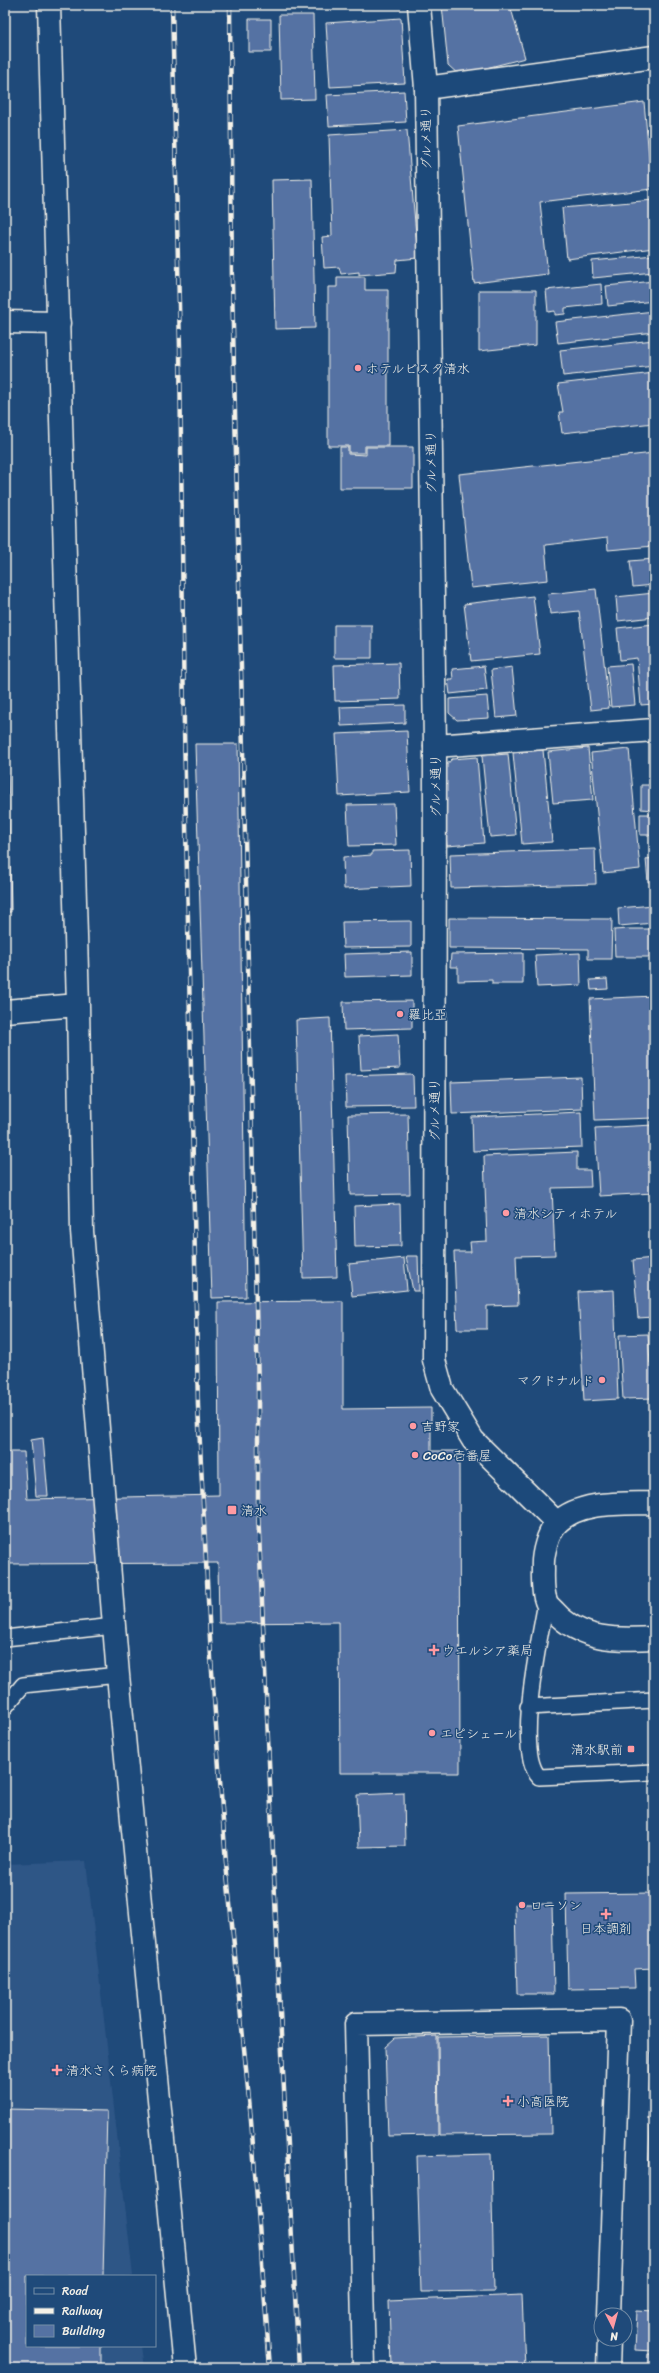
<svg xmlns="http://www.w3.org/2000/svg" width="659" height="2373" font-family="Sriracha,'Klee One',sans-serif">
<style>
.built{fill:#2f5686}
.building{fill:#5572a3;stroke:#f4f1e8}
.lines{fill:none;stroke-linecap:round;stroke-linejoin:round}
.lane-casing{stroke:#f4f1e8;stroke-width:18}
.street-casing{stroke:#f4f1e8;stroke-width:25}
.secondary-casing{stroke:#f4f1e8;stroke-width:25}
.lane{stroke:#1f4a7a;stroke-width:15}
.street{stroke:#1f4a7a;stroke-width:22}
.secondary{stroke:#1f4a7a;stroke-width:22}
.rail-casing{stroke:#f4f1e8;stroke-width:4.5}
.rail{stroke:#1f4a7a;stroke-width:3;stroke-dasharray:9;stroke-linecap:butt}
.poi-dot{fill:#ff9aa2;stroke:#1f4a7a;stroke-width:1.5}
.labels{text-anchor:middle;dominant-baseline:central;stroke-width:3;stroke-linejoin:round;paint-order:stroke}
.street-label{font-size:13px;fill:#f4f1e8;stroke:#1f4a7a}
.poi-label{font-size:13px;fill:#f4f1e8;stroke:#1f4a7a;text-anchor:start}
</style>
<rect width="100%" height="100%" fill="#1f4a7a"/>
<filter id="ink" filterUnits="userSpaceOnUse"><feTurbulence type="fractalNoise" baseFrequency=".025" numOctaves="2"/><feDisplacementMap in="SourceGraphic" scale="8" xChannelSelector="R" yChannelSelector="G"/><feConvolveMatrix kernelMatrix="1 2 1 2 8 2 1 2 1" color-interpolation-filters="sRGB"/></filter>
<g filter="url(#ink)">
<!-- built -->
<path class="built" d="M86 1861 133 2276H27V2346H141L144 2368H5V1864Z"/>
<!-- building -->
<path class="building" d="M442 5H510L525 58 459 75 448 65Z
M279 15H313L315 99 281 100Z
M401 18 405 83 330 87 326 23Z
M249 19H271V52H249Z
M654 73V94H652L651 74Z
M404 91 406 122 329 126 327 95Z
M644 102 652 189 540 202 548 274 474 283 458 126Z
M407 130 418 258 397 260 396 272 359 275V272L341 274 339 267 324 268 322 237 332 236 329 135Z
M312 179 315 328 275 329 272 180Z
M654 200V248L567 259 562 208Z
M654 255V272L593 278 592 261Z
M337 277H365V290H388V446H365V453H349V446H328V287H337Z
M654 281V301L608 306 606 286Z
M601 284 602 304 565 308V314L555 315V311L548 312 546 290Z
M479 290H536V345L479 351Z
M654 311V332L558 343 555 322Z
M654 340V366L563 376 560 350Z
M654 373V423L562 433 559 412H563L558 384Z
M340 447H348V454L366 455V447H413V488H340Z
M654 453V546L608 550 607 538 545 545 548 580 471 588 459 474Z
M654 559V585L633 587 630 561Z
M596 589 609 708 591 710 579 611 550 614 548 594Z
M654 593V617L618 621 616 597Z
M533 596 540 654 471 661 464 604Z
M654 624V704L641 705 637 658 620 660 617 628Z
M334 625H372V658H334Z
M5 626 11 912H5Z
M399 663 400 699 335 701 334 665Z
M631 664 635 705 611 707 607 666Z
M484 666 487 690 450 694 448 679H453L452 669Z
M512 667 517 716 496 718 491 670Z
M487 696 489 718 457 720 449 713V699Z
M405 705V723L341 726 340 707Z
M407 731 410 792 339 796 336 734Z
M195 744H238L246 1297 212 1298Z
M588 748 593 800 553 803 548 752Z
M629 749 640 869 603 873 591 753Z
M543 750 552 842 522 844 513 753Z
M508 754 516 835 490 837 482 756Z
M477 757 484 843 447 846 441 771 452 759Z
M641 785H654V810L641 809Z
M394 804 396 845 349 846 347 805Z
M640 814H654V835H640Z
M595 849 596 884 451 888 450 854Z
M410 850 411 886 344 889 343 857 372 855V851Z
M654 858V881L648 882 646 859Z
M654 905V923L619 926 618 908Z
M449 918 612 919 611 959H588V949L449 948Z
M411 921V947L343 948 342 922Z
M629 929H654V957H615L614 930Z
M412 952V975L345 977 344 954Z
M523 953V984H492V980L458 981V967H450L451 954Z
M580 953 581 985 537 987 535 955Z
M607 979 608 989 591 990 590 980Z
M654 996V1118L595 1120 590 999Z
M412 1001V1028L344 1030 343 1002Z
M330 1018 337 1277 303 1278 296 1020Z
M398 1034 400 1068 361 1070 359 1036Z
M411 1074 413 1076 414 1106 346 1107 345 1076Z
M581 1077 582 1109 452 1114 451 1082Z
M581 1112 582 1147 473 1151 472 1117Z
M408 1114 410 1194 350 1195 348 1115Z
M654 1125V1193L599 1196 595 1128Z
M577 1152V1170H590L591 1187 552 1188 555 1255 516 1256 518 1305 487 1306V1329H457L454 1252H471L470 1242 487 1241 484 1156Z
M400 1204 401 1246 355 1247 354 1206Z
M406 1256H418L419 1291H413Z
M404 1258 407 1290 352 1296 349 1264Z
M654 1258V1317L638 1318 633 1260Z
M614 1290 618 1399 584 1401 578 1292Z
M343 1301V1409L431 1408V1451H459L460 1773H340L339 1622 219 1623 218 1563 5 1564V1452H24L27 1499 219 1495 218 1302Z
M648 1334 650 1363H654V1398L623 1399 619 1335Z
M43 1438 48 1496H36L31 1440Z
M404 1793 405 1846 359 1847 357 1795Z
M654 1893V1968L634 1969 635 1988 568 1989 566 1894Z
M515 1904H552L554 1994H517Z
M549 2035 551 2134 439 2135 438 2037Z
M437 2036 438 2135 388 2136 385 2047 395 2038Z
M651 2039H654V2120L648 2119Z
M5 2109 107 2111 103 2276H27V2346H101V2368H5Z
M650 2126 654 2127V2175H648Z
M491 2154 494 2291 421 2292 417 2156Z
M522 2295 525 2368H391L389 2301Z
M637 2311 654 2312V2351L635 2350Z
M648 2354H654V2368H647Z"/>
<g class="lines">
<defs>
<path id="lane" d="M546 1602C540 1638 514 1751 539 1777L654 1772
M5 1638 114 1626
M5 1707 23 1685 118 1675
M528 1707 654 1700"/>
<path id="street" d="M419 5 426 88 435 746 434 1360 442 1389 473 1440 557 1523
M5 322 59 323
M364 2368 356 2024 619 2020 609 2315
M608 2368 609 2339"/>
<path id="secondary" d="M49 5 78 1005 82 1231 118 1675 185 2368
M426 88 654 57
M435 746 654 730
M5 1011 78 1005
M654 1503C624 1504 582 1500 558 1522 548 1531 542 1555 543 1568 543 1578 542 1591 546 1601 547 1605 552 1609 555 1612 581 1641 618 1640 654 1638"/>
</defs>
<!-- lane casing -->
<use href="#lane" class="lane-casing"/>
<!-- street casing -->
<use href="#street" class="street-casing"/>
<!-- secondary casing -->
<use href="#secondary" class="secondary-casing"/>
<!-- lane -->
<use href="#lane" class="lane"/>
<!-- street -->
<use href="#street" class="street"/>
<!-- secondary -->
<use href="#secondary" class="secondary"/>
<defs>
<path id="rail" d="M172 5 180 348 184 729 198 1406 211 1658 226 1863 251 2120 270 2368
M230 5 232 284 258 1390V1511L281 2034 299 2368"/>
</defs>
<!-- rail casing -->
<use href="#rail" class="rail-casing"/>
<!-- rail -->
<use href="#rail" class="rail"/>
</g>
</g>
<!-- markers -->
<g class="poi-dot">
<circle cx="358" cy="368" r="4"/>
<circle cx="400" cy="1014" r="4"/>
<circle cx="506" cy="1213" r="4"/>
<circle cx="602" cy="1380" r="4"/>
<circle cx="413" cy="1426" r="4"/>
<circle cx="415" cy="1455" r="4"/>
<rect x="227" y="1505" width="10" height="10" rx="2"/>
<path d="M432 1644h4v4h4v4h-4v4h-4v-4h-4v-4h4z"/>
<circle cx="432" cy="1733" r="4"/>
<rect x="627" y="1745" width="8" height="8" rx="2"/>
<circle cx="522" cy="1905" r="4"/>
<path d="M604 1908h4v4h4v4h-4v4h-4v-4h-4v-4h4z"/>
<path d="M55 2064h4v4h4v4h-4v4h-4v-4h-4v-4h4z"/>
<path d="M506 2095h4v4h4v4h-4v4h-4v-4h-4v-4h4z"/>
</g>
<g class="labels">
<!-- street labels -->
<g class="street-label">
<text transform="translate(426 138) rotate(-91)">グルメ通り</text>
<text transform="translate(431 462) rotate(-91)">グルメ通り</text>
<text transform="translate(435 786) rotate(-90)">グルメ通り</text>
<text transform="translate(434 1110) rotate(-90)">グルメ通り</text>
</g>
<!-- poi labels -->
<g class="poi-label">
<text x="366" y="368">ホテルビスタ清水</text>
<text x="408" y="1014">羅比亞</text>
<text x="514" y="1213">清水シティホテル</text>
<text x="594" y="1380" text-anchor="end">マクドナルド</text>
<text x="421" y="1426">吉野家</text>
<text x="423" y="1455">CoCo壱番屋</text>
<text x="241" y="1510">清水</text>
<text x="442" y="1650">ウエルシア薬局</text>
<text x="440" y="1733">エピシェール</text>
<text x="623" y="1749" text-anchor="end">清水駅前</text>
<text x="530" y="1905">ローソン</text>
<text x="606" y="1928" text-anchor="middle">日本調剤</text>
<text x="66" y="2070">清水さくら病院</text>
<text x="517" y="2101">小高医院</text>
</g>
</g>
<!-- margin -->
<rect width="659" height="2373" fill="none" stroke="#1f4a7a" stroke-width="20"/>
<rect x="10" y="10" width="639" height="2353" fill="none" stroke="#f4f1e8" stroke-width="1.5" filter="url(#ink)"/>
<!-- legend -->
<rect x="26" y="2275" width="130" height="72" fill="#1f4a7a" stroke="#748da6"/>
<rect x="34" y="2288" width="20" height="6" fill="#1f4a7a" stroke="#748da6"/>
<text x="62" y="2295" font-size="12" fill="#f4f1e8">Road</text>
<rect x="34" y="2308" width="20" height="6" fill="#f4f1e8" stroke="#748da6"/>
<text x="62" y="2315" font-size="12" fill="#f4f1e8">Railway</text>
<rect x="34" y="2325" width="20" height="12" fill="#5572a3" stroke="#748da6"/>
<text x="62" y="2335" font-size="12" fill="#f4f1e8">Building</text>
<!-- north arrow -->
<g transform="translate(613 2327) rotate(174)"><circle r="19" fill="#1f4a7a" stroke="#748da6"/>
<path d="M0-3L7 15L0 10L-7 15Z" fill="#ff9aa2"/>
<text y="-6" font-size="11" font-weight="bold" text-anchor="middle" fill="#f4f1e8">N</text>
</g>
</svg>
